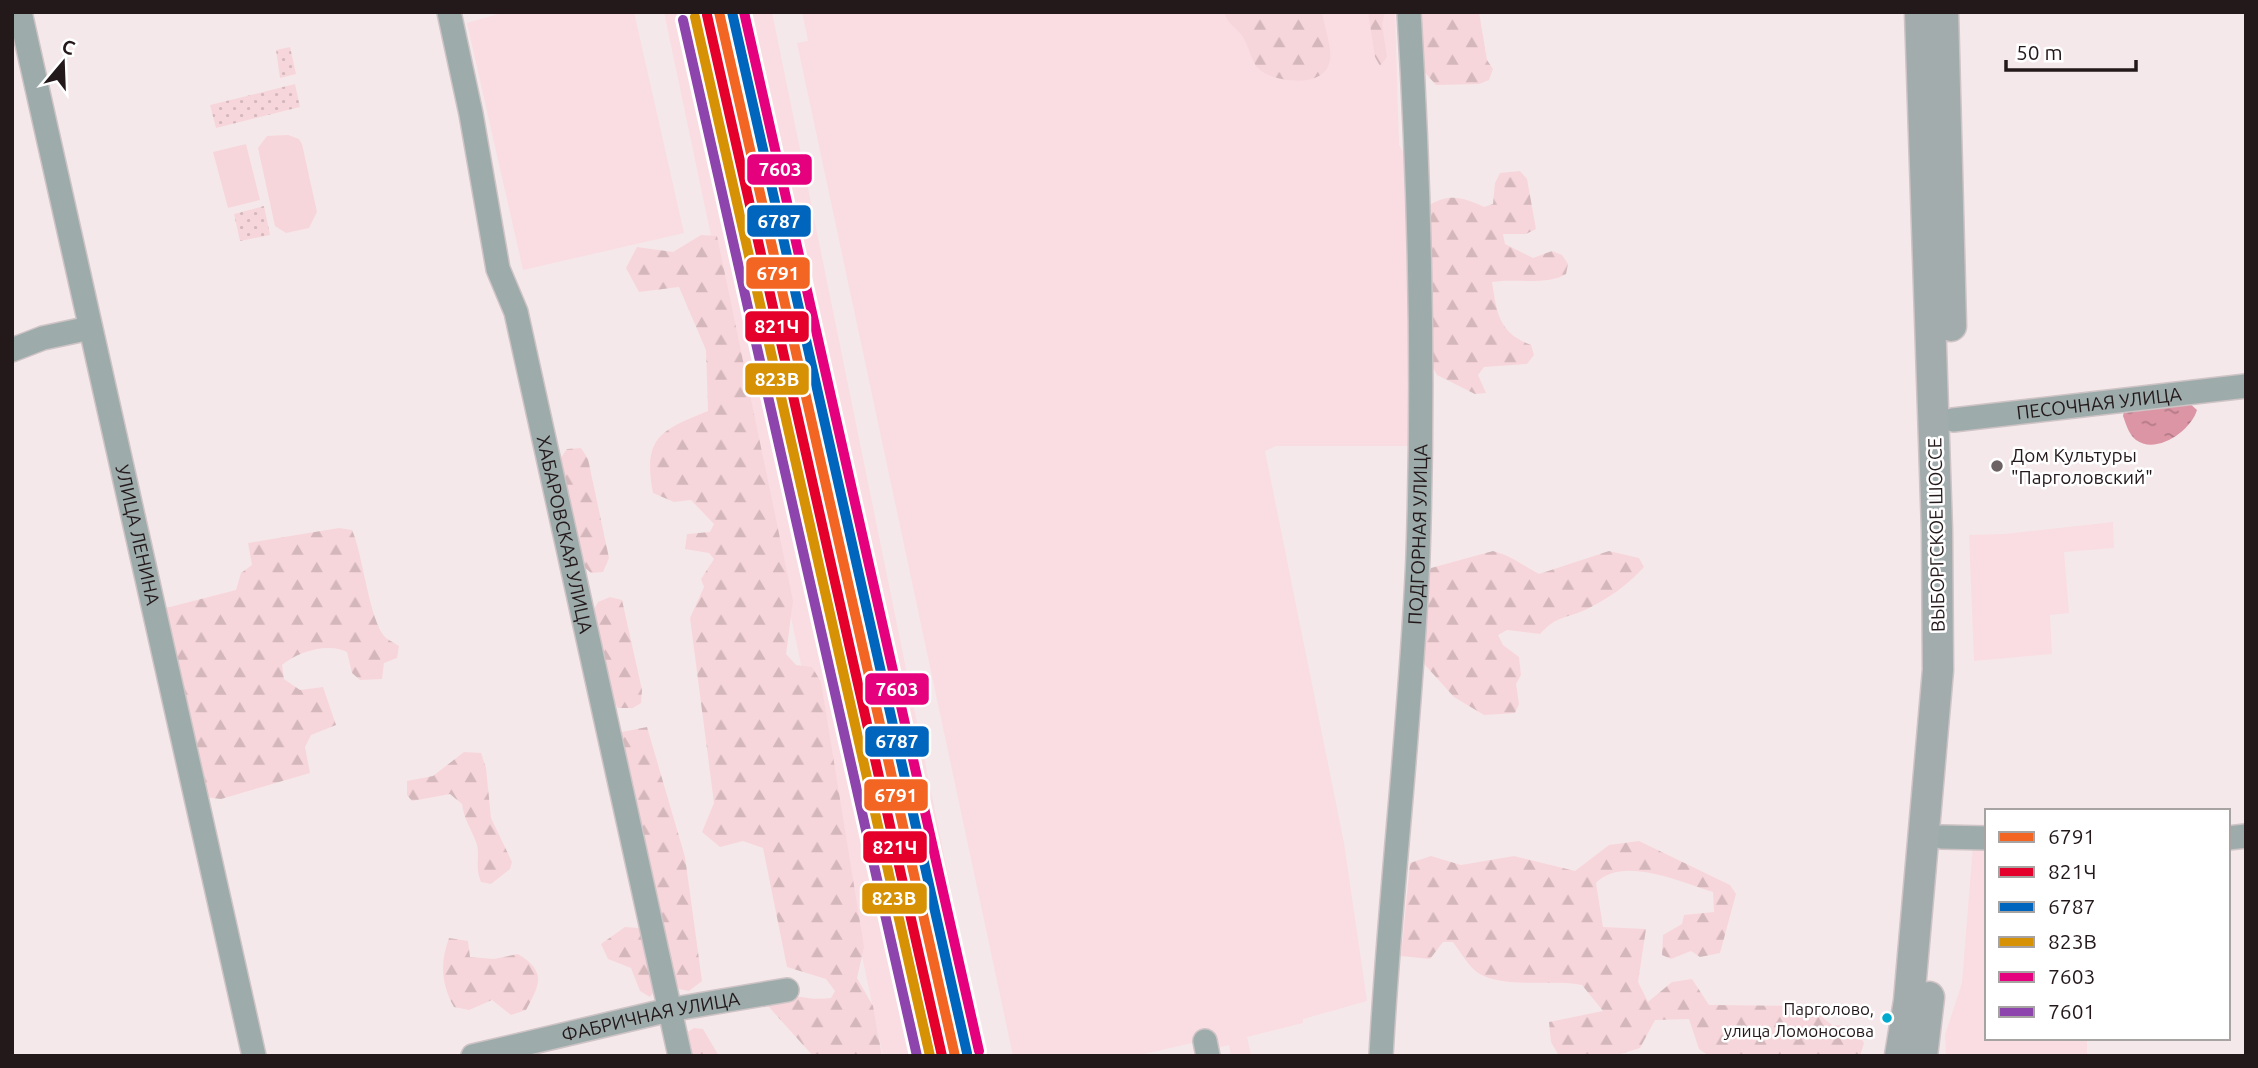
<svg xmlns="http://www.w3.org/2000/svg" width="2258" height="1068" font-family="Ubuntu,sans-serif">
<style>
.built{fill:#f9dde2}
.forest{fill:url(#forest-firs)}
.park{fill:url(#park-dots)}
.pitch{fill:#f7d6db}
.water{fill:url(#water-ripples)}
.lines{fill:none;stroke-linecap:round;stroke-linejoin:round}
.minor-casing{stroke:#cec3c5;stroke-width:26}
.major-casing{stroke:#cec3c5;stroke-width:33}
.minor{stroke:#9dabab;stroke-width:23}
.major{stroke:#a2acad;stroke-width:30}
.rail-1-casing{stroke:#fff;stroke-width:16}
.rail-2-casing{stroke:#fff;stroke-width:16}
.rail-3-casing{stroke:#fff;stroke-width:16}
.rail-4-casing{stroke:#fff;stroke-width:16}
.rail-5-casing{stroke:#fff;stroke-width:16}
.rail-6-casing{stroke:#fff;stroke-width:16}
.rail-1{stroke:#f26522;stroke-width:10}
.rail-2{stroke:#e4002b;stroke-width:10}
.rail-3{stroke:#0065bd;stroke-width:10}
.rail-4{stroke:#d79104;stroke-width:10}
.rail-5{stroke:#e5007d;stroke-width:10}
.rail-6{stroke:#8e44ad;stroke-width:10}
.poi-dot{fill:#6c6163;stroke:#fff;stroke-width:2.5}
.bus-dot{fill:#00a9ce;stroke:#fff;stroke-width:2.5}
.labels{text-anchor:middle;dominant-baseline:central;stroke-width:5;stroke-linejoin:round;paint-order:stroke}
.bus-label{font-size:17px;fill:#23181a;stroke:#fff;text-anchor:end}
.street-label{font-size:19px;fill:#23181a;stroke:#fff}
.poi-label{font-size:19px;fill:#23181a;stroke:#fff;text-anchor:start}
.line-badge{stroke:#fff;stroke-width:2.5}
.badge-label{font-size:19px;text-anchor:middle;font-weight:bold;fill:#fff}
</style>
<defs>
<pattern id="forest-firs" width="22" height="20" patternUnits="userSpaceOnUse" patternTransform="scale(1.75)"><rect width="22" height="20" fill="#f7d6db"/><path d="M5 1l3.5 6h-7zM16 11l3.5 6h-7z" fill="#d3b7bb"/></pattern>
<pattern id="park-dots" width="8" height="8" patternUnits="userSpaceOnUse" patternTransform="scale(1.75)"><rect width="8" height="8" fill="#f7d6db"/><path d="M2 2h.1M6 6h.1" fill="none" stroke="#d3b7bb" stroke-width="1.8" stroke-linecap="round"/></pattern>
<pattern id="water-ripples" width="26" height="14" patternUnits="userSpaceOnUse" patternTransform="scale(1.75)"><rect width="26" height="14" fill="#dc95a5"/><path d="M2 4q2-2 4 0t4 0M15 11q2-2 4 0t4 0" fill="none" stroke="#b27986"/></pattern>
</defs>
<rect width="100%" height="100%" fill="#f5e8ea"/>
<!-- built -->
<path class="built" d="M505 12H634L684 233 523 270 467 23Z
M664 12H772L956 914 980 1056H883Z
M802 12H1395L1399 145 1407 159 1412 280 1410 446H1276L1265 451 1344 843 1367 1001 1303 1019V1023L1247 1037 1251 1055 1246 1056H1231L1229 1045 1216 1048 1214 1038 1135 1056H1013L797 43 808 41Z
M2113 522 2114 548 2064 552 2069 613 2050 615 2052 654 1974 661 1969 535 2004 534Z
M1973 845 1987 846V1038H2087V1055L1946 1056 1945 1035 1962 983Z"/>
<!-- forest -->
<path class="forest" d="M1224 12H1322C1324 26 1332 46 1330 60 1326 89 1276 83 1260 70 1251 63 1249 46 1243 37 1236 27 1228 25 1224 12Z
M1368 12H1385L1382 24 1387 57 1380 66 1375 57Z
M1417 12H1479L1487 60 1493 69 1489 80 1479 84 1436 85 1421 68Z
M1520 171 1527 179 1536 229 1526 234H1503L1505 244 1533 258 1552 251 1562 255 1568 264 1566 274C1547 286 1515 278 1492 282 1497 314 1499 333 1531 345L1534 355 1527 364 1484 367 1478 375 1486 393 1475 394 1437 375 1428 359 1431 204C1451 193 1465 198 1484 207L1493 204 1495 183 1500 173Z
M701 235 717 236 793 601 786 654 796 665 812 667 821 682 864 947 857 978 873 1006 882 1056H813L759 996C784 989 806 1002 831 998L835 991 826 979 787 967 763 848 743 841 720 847 702 832 714 803 690 618 704 587 701 579 714 559 709 553 685 549 687 534 710 532 714 524 691 500 674 502 653 493C642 436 662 430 708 411L706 350 679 287 639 292 626 268 637 247 673 252Z
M581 448 588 459 609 558 603 572 591 573 582 565 560 459 567 449Z
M339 528 352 530C363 554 369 620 385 637 388 640 395 643 399 646L397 658 384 663 382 679 360 680 352 673 347 652C328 642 297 652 282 665L284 679 300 690 323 687 336 725 311 735 305 747 310 773 221 799 205 797 162 609 236 590 241 573 252 565 248 543Z
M1493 551C1512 556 1522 565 1539 574L1609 551 1639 558 1644 567C1629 584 1608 599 1587 609 1566 619 1557 615 1540 634L1507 630 1498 635 1503 645 1519 657 1521 675 1516 684 1519 704 1515 713 1484 715 1454 697 1425 665 1419 642 1421 591 1431 568Z
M610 597 622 600 642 690 641 703 633 708H618L608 693 591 614 598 602Z
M647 727 685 857 702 981 689 991 679 989 669 974 617 733Z
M464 752 481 753 486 768 491 818 512 862 510 869 491 884 481 882C474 865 481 855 476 842 471 828 464 820 462 804L450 794 412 801 407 795V781L433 776Z
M1639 841 1730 885 1736 894 1720 953 1700 957 1691 951 1671 959 1662 955 1663 935 1682 924 1684 915 1714 912 1713 892C1682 883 1623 855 1596 883L1603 927 1646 929 1638 982 1648 1002 1672 982 1692 979 1709 1005 1808 1006 1832 1025 1853 1026 1864 1043 1860 1056H1709L1699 1049 1689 1019 1655 1020 1640 1048 1614 1056H1559L1551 1042 1549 1022 1603 1011 1582 985C1552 979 1503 989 1478 973 1468 966 1460 951 1453 942H1443L1430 959 1401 956 1410 863 1431 856 1461 865 1514 856 1575 871 1609 845Z
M625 927 639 928 656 989 650 997 640 991 631 968 608 959 601 944Z
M449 938 468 941 470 957 494 959 518 954C547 972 540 984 526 1010L511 1015 492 1000 469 1010 454 1007C441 984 440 962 449 938Z
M694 1028 703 1029 719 1056H688L686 1033Z"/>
<!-- park -->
<path class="park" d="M290 47 296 74 280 78 276 50Z
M295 84 300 107 216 128 210 105Z
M264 206 270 235 240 241 234 214Z"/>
<!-- pitch -->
<path class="pitch" d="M288 135 299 139 302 144 317 212 309 228 286 233 275 226 258 148 267 136Z
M246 144 260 200 228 208 213 152Z"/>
<!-- water -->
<path class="water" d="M2188 402 2197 410C2191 431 2156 455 2136 440 2129 435 2126 424 2123 416L2124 411Z"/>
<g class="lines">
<defs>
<g id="minor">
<path id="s1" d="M20 12C97 360 179 707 254 1056"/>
<path id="s2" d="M449 12 471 114 498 269 516 312 680 1056"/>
<path d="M12 350 43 338 90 328"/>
<path id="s3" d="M1953 420 2246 386"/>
<path d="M1942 837 1987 838"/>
<path d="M2228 838 2246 836"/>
<path d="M1205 1041 1208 1056"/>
<path id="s4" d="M473 1056 669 1010 787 990"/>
<path id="s5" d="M1381 1056C1390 889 1411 723 1418 556 1424 375 1420 192 1409 12"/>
</g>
<path id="major" d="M1943 12 1951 326
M1900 1056 1909 1001 1938 670 1937 531 1920 12
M1922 1056 1929 997"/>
</defs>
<!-- minor casing -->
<use href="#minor" class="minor-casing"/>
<!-- major casing -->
<use href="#major" class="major-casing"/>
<!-- minor -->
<use href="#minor" class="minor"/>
<!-- major -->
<use href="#major" class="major"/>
<defs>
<path id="rail-1" d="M719 12 955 1056"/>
<path id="rail-2" d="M707 15 942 1056"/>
<path id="rail-3" d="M732 12 967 1053"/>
<path id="rail-4" d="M695 17 930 1056"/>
<path id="rail-5" d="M744 12 979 1051"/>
<path id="rail-6" d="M683 20 917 1056"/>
</defs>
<!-- rail-1 casing -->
<use href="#rail-1" class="rail-1-casing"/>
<!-- rail-2 casing -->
<use href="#rail-2" class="rail-2-casing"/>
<!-- rail-3 casing -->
<use href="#rail-3" class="rail-3-casing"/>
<!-- rail-4 casing -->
<use href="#rail-4" class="rail-4-casing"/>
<!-- rail-5 casing -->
<use href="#rail-5" class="rail-5-casing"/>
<!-- rail-6 casing -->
<use href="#rail-6" class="rail-6-casing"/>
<!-- rail-1 -->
<use href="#rail-1" class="rail-1"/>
<!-- rail-2 -->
<use href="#rail-2" class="rail-2"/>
<!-- rail-3 -->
<use href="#rail-3" class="rail-3"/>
<!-- rail-4 -->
<use href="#rail-4" class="rail-4"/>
<!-- rail-5 -->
<use href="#rail-5" class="rail-5"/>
<!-- rail-6 -->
<use href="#rail-6" class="rail-6"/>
</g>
<!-- markers -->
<circle class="poi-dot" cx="1997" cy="466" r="7"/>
<circle class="bus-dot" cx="1887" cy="1018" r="6"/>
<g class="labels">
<!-- bus labels -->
<g class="bus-label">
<text x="1874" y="1008">Парголово,<tspan x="1874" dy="22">улица Ломоносова</tspan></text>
</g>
<!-- street labels -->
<g class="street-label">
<text stroke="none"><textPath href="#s3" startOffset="147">ПЕСОЧНАЯ УЛИЦА</textPath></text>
<text stroke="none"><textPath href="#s2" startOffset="536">ХАБАРОВСКАЯ УЛИЦА</textPath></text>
<text stroke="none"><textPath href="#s1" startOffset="536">УЛИЦА ЛЕНИНА</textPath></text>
<text stroke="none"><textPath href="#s5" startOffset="523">ПОДГОРНАЯ УЛИЦА</textPath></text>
<text transform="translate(1936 535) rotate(-91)">ВЫБОРГСКОЕ ШОССЕ</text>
<text stroke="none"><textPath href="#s4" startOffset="182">ФАБРИЧНАЯ УЛИЦА</textPath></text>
</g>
<!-- poi labels -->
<g class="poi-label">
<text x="2011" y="455">Дом Культуры<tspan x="2011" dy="22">"Парголовский"</tspan></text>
</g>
</g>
<g class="line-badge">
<rect x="746" y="153" width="67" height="33" rx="7" fill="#e5007d"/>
<rect x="746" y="204" width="66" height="34" rx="7" fill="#0065bd"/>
<rect x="745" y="256" width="66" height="34" rx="7" fill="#f26522"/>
<rect x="744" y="310" width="66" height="33" rx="7" fill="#e4002b"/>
<rect x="744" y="362" width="66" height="34" rx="7" fill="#d79104"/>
<rect x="864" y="672" width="66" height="34" rx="7" fill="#e5007d"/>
<rect x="864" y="725" width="66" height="33" rx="7" fill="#0065bd"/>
<rect x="863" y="778" width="66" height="34" rx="7" fill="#f26522"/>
<rect x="862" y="830" width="66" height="34" rx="7" fill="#e4002b"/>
<rect x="861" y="882" width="67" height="33" rx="7" fill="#d79104"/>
</g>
<g class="badge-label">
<text x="780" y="176">7603</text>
<text x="779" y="228">6787</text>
<text x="778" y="280">6791</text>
<text x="777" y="333">821Ч</text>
<text x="777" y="386">823В</text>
<text x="897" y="696">7603</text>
<text x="897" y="748">6787</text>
<text x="896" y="802">6791</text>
<text x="895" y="854">821Ч</text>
<text x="894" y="905">823В</text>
</g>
<!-- border -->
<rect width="2258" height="1068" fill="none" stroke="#23181a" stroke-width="28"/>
<!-- legend -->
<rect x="1985" y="809" width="245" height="231" fill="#ffffff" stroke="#a7a3a3" stroke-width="2"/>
<rect x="1999" y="832" width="35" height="10" fill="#f26522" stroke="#a7a3a3" stroke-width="2"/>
<text x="2048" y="844" font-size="21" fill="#23181a">6791</text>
<rect x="1999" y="867" width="35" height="10" fill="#e4002b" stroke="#a7a3a3" stroke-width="2"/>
<text x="2048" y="879" font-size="21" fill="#23181a">821Ч</text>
<rect x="1999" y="902" width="35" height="10" fill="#0065bd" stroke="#a7a3a3" stroke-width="2"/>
<text x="2048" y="914" font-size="21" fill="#23181a">6787</text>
<rect x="1999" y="937" width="35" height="10" fill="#d79104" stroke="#a7a3a3" stroke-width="2"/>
<text x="2048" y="949" font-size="21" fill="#23181a">823В</text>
<rect x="1999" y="972" width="35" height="10" fill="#e5007d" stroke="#a7a3a3" stroke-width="2"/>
<text x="2048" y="984" font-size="21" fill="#23181a">7603</text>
<rect x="1999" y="1007" width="35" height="10" fill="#8e44ad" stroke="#a7a3a3" stroke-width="2"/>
<text x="2048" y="1019" font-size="21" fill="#23181a">7601</text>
<!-- north arrow -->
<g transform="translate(63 63) rotate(19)" stroke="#ffffff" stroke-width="5" paint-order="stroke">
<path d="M0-5L12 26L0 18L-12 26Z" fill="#23181a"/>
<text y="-10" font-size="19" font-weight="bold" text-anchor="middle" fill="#23181a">С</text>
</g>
<!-- scale -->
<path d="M2006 60v10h130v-10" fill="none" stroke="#23181a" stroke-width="3.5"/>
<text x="2016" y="60" font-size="21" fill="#23181a" stroke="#ffffff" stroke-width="5" paint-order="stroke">50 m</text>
</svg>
